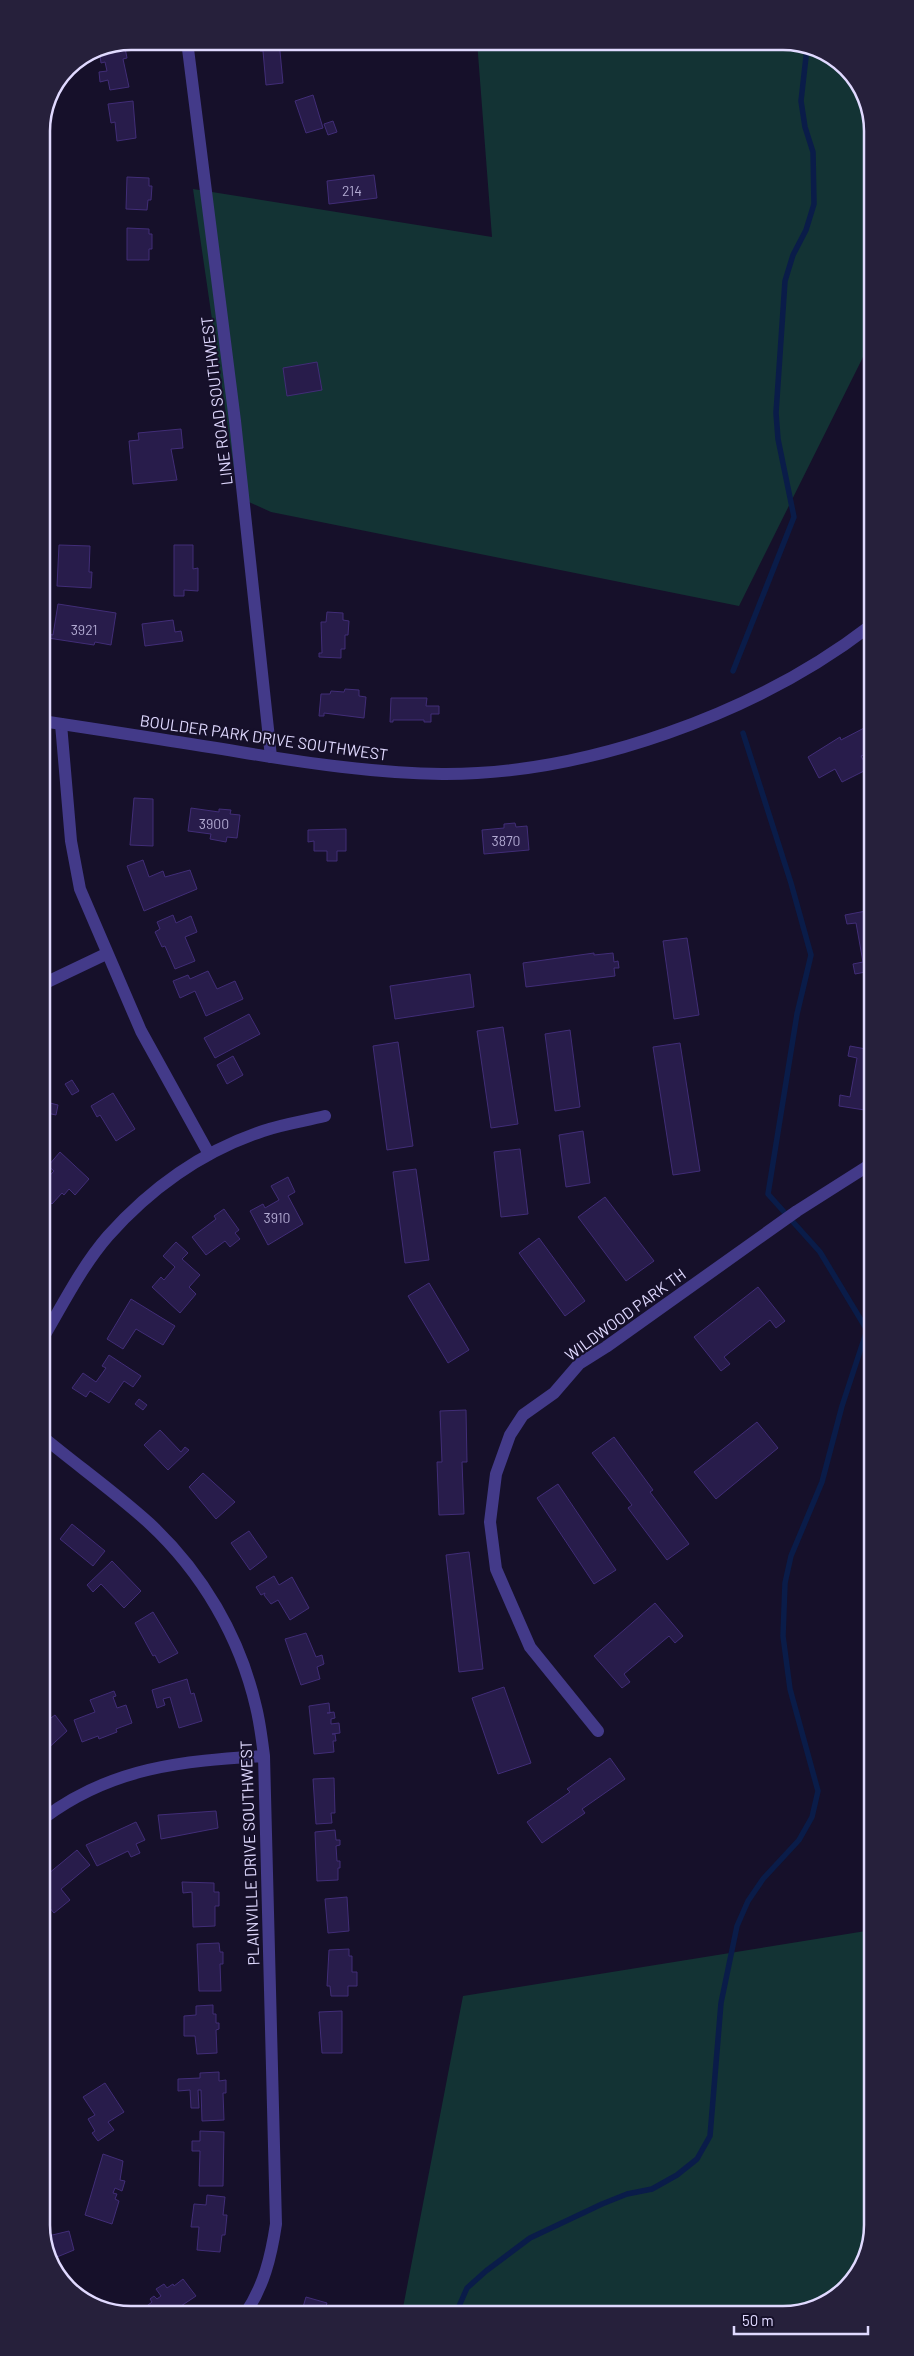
<svg xmlns="http://www.w3.org/2000/svg" width="914" height="2356" font-family="Barlow,sans-serif">
<style>
.green{fill:#133334}
.lines{fill:none;stroke-linecap:round;stroke-linejoin:round}
.stream{stroke:#0a1c49;stroke-width:5.5}
.building{fill:#281c4b;stroke:#412d77}
.minor{stroke:#433a89;stroke-width:12}
.tertiary{stroke:#433a89;stroke-width:12}
.labels{text-anchor:middle;dominant-baseline:central;stroke-width:4;stroke-linejoin:round;paint-order:stroke}
.number-label{font-size:14px;fill:#b2aad2}
.street-label{font-size:16px;fill:#e0d9ff;stroke:#16102a}
.rim{fill:none;stroke:#e0d9ff;stroke-width:2.5}
</style>
<rect width="100%" height="100%" fill="#16102a"/>
<!-- green -->
<path class="green" d="M477 41H789L838 60 870 108V343L739 606 271 512 238 497 193 189 492 237Z
M872 1930 873 2225 854 2279 806 2312 402 2313 463 1996Z"/>
<g class="lines">
<!-- stream -->
<path class="stream" d="M733 671 794 517 778 439 776 413 785 281 793 255 806 230 814 204 813 152 805 127 801 101 807 48
M456 2313 467 2288 486 2271 530 2238 602 2204 627 2194 652 2189 677 2175 697 2159 710 2136 721 2003 737 1926 748 1901 763 1879 799 1840 812 1817 818 1791 790 1689 783 1636 785 1583 791 1556 822 1482 842 1406 867 1330 820 1252 768 1194 797 1014 811 955 791 883 743 733"/>
</g>
<!-- building -->
<path class="building" d="M259 41H279L283 83 266 85 263 51H260Z
M124 43 127 58 123 59 129 87 110 90 108 80 100 82 99 72 107 71 105 62 101 63 99 48Z
M313 95 323 128 306 133 295 101Z
M133 101 136 138 117 141 115 122 111 123 108 104Z
M333 121 337 132 328 135 324 124Z
M374 175 377 198 329 204 327 181Z
M127 177 149 178V186H152L151 200H148L147 210 126 209Z
M127 228 149 229V234H152V249H149V260H127Z
M317 362 322 390 287 396 283 368Z
M181 429 183 448 171 449 177 480 133 484 129 441 139 440 138 433Z
M59 545 90 546 89 572H92L91 588 57 586Z
M174 545H193V569L198 568V591L184 590V596H174Z
M58 604 116 613 111 645 95 642 94 645 48 638V634L53 635Z
M327 612 343 613V620L349 621 348 635H345V649H341V658L319 657V653H322L321 622H326Z
M173 620 175 632 181 631 183 641 145 646 142 624Z
M345 689 359 690V696L366 697 364 718 324 713V716H319L321 694H330L331 691 344 692Z
M391 698H427L426 706H439V714H431V722H424V720H393V722H390Z
M868 726 871 731V752L861 756 868 769 842 782 835 769 819 778 808 757 840 737 841 740Z
M134 798 153 799V846L130 845Z
M191 808 219 812V809L231 810 230 814 240 815 237 838 227 837 226 842 210 839 211 834 188 831Z
M515 823 516 827 527 826 529 850 484 854 482 830 504 828V824Z
M346 829V851H337V861H327V851H314V841L308 842V830Z
M143 860 149 877 163 871 165 877 190 870 197 889 144 911 127 866Z
M871 910V971L855 974 853 964 863 962 856 923 847 924 845 915Z
M173 915 176 923 191 916 197 932 185 937 195 961 175 969 165 946 162 947 155 932 160 929 157 922Z
M687 938 699 1015 674 1019 663 941Z
M594 953V955L613 953 614 962 618 961 619 968H614L615 976 526 987 523 963Z
M208 971 217 989 235 981 243 999 206 1016 195 991 180 998 173 981 188 975 190 979Z
M470 974 474 1007 395 1019 390 986Z
M249 1014 260 1034 215 1058 204 1038Z
M503 1027 518 1124 491 1128 477 1031Z
M570 1030 580 1107 555 1111 545 1034Z
M398 1042 413 1146 387 1150 373 1046Z
M680 1043 700 1171 673 1175 653 1047Z
M850 1046 871 1050V1111L839 1106 840 1095 850 1097 857 1058 848 1056Z
M233 1056 243 1075 227 1084 217 1065Z
M72 1080 79 1091 72 1095 65 1084Z
M113 1093 135 1129 116 1141 100 1115 97 1117 91 1106Z
M50 1103 58 1105 56 1115 47 1113Z
M583 1131 590 1183 566 1187 559 1135Z
M520 1149 528 1214 501 1217 494 1152Z
M60 1152 89 1179 75 1195 69 1189 64 1195 62 1193 52 1204 43 1196V1183L54 1171 48 1166Z
M416 1169 429 1260 405 1263 393 1172Z
M288 1177 295 1192 288 1196 303 1224 268 1245 250 1211 263 1204 265 1208 279 1200 271 1186Z
M605 1197 654 1261 626 1281 578 1217Z
M224 1209 239 1230 235 1233 240 1239 230 1247 225 1241 206 1255 192 1237 216 1219 214 1216Z
M539 1238 585 1301 565 1316 519 1253Z
M176 1242 188 1253 182 1259 200 1275 189 1287 196 1294 180 1313 152 1287 161 1277 164 1280 175 1267 163 1256Z
M429 1283 469 1350 448 1363 408 1296Z
M758 1287 785 1321 776 1328 770 1320 724 1357 730 1364 721 1371 694 1337Z
M131 1299 175 1326 163 1345 136 1329 123 1349 107 1339Z
M109 1355 141 1376 133 1387 124 1381 109 1403 90 1391 86 1397 72 1388 83 1373 96 1382 106 1368 102 1366Z
M139 1399 147 1405 143 1410 135 1404Z
M466 1410 467 1462H462L464 1514 439 1515 437 1462H442L440 1411Z
M757 1422 778 1448 716 1499 694 1472Z
M160 1430 181 1452 185 1447 189 1450 168 1470 144 1445Z
M614 1437 653 1490 650 1492 689 1544 667 1560 628 1508 632 1505 592 1453Z
M203 1473 235 1502 216 1519 189 1487Z
M558 1484 616 1570 594 1584 537 1498Z
M72 1524 105 1551 93 1566 60 1539Z
M249 1531 267 1557 250 1570 231 1543Z
M469 1552 483 1669 459 1672 446 1555Z
M112 1561 141 1591 124 1608 101 1584 93 1592 87 1585Z
M274 1576 279 1585 292 1577 309 1608 290 1620 278 1600 271 1604 264 1595 265 1593 261 1595 256 1587Z
M655 1603 683 1636 675 1643 669 1636 624 1674 630 1682 622 1688 594 1656Z
M153 1612 178 1653 159 1663 155 1655 153 1656 135 1623Z
M306 1633 316 1657 322 1655 324 1664 317 1667 320 1679 301 1685 285 1639Z
M187 1679 191 1694 194 1693 202 1721 179 1728 170 1697 163 1699 165 1705 157 1708 152 1690Z
M504 1687 531 1763 498 1774 472 1698Z
M114 1691 116 1696 113 1697 117 1708 126 1705 132 1723 116 1729 117 1732 99 1739 98 1736 82 1742 74 1720 95 1712 90 1700Z
M329 1703 330 1713H327L334 1712 335 1718 331 1719V1724L339 1723 340 1733 332 1734H335L336 1741H333L334 1752 314 1754 309 1706Z
M55 1715 67 1731 44 1752V1723Z
M610 1758 625 1779 582 1809 585 1813 542 1843 527 1822 570 1792 567 1789Z
M334 1778 335 1813H331L332 1823 316 1824 313 1779Z
M216 1811 218 1828 161 1839 158 1815Z
M136 1822 145 1840 136 1844 140 1853 131 1857 128 1851 97 1866 86 1845Z
M335 1830 336 1840H340V1845L336 1846 337 1861H340V1868H338V1880L317 1881 315 1832Z
M77 1850 90 1865 61 1889 70 1900 54 1913 44 1901V1874L46 1872 48 1874Z
M182 1882 214 1883V1892H219V1906H215V1926L193 1927 192 1892 183 1893Z
M347 1897 349 1931 328 1933 325 1899Z
M219 1943 220 1952H223V1964H220L221 1991H199L197 1944Z
M349 1949V1956H352V1972H357V1986H348V1996H331L330 1986H327L329 1950Z
M213 2005V2014H216V2023H219V2029L216 2030 217 2053 197 2054 195 2036H184V2016L196 2015V2006Z
M342 2011V2053H322L319 2012Z
M219 2072V2081L226 2080V2093H223L224 2120 202 2121 201 2090H198L199 2108H191L190 2090 178 2091V2079L200 2078V2073Z
M105 2083 124 2112 108 2122 114 2130 98 2141 92 2133 95 2131 88 2119 95 2115 83 2097Z
M200 2131 224 2132 223 2186H199L200 2151H192V2141H200Z
M103 2154 123 2161 120 2180 125 2181 122 2191 115 2188 113 2193 117 2194 115 2199 119 2201 112 2224 85 2215Z
M207 2195 225 2197 223 2215H227L225 2235H222L220 2252 197 2250 199 2227H191L194 2204 206 2205Z
M69 2231 74 2250 57 2257 59 2267H57L44 2248V2237Z
M183 2279 196 2296 169 2314H149L144 2308 152 2302 150 2299 154 2296 157 2299 161 2296 156 2289 164 2284 167 2288 173 2284 174 2286Z
M306 2297 327 2303 324 2312 327 2314H301Z"/>
<g class="lines">
<!-- minor -->
<path class="minor" d="M187 41 235 421 271 757
M61 724 71 841 80 889 141 1031 209 1154
M43 984 106 954
M43 1338C63 1304 82 1266 108 1236 150 1189 203 1151 263 1131 283 1124 305 1121 325 1116
M43 1437C78 1466 116 1493 149 1523 202 1572 240 1637 256 1707 260 1723 262 1740 264 1756L276 2224C271 2257 264 2286 245 2314
M598 1731 530 1647 496 1569 490 1522 496 1474 510 1435 523 1415 554 1393 579 1364 606 1347 797 1211 871 1164
M44 1818C112 1767 182 1761 264 1756"/>
<!-- tertiary -->
<path class="tertiary" d="M42 721C108 731 174 741 240 752 307 763 374 773 442 774 586 775 757 713 870 626"/>
</g>
<g class="labels">
<!-- number labels -->
<g class="number-label">
<text x="352" y="190">214</text>
<text x="84" y="629">3921</text>
<text x="214" y="823">3900</text>
<text x="506" y="840">3870</text>
<text x="277" y="1217">3910</text>
</g>
<!-- street labels -->
<g class="street-label">
<text transform="translate(216 401) rotate(-97)">LINE ROAD SOUTHWEST</text>
<text transform="translate(264 737) rotate(8)">BOULDER PARK DRIVE SOUTHWEST</text>
<text transform="translate(625 1314) rotate(-36)">WILDWOOD PARK TH</text>
<text transform="translate(249 1853) rotate(-92)">PLAINVILLE DRIVE SOUTHWEST</text>
</g>
</g>
<!-- crop -->
<path d="M0 0H914V2356H0ZM131 50H783A81 81 0 0 1 864 131V2225A81 81 0 0 1 783 2306H131A81 81 0 0 1 50 2225V131A81 81 0 0 1 131 50Z" fill="#26203b" fill-rule="evenodd"/>
<path class="rim" d="M131 50H783A81 81 0 0 1 864 131V2225A81 81 0 0 1 783 2306H131A81 81 0 0 1 50 2225V131A81 81 0 0 1 131 50Z"/>
<!-- scale -->
<path d="M734 2326v8h134v-8" fill="none" stroke="#e0d9ff" stroke-width="2.5"/>
<text x="742" y="2326" font-size="15" fill="#e0d9ff" stroke="#16102a" stroke-width="4" paint-order="stroke">50 m</text>
</svg>
